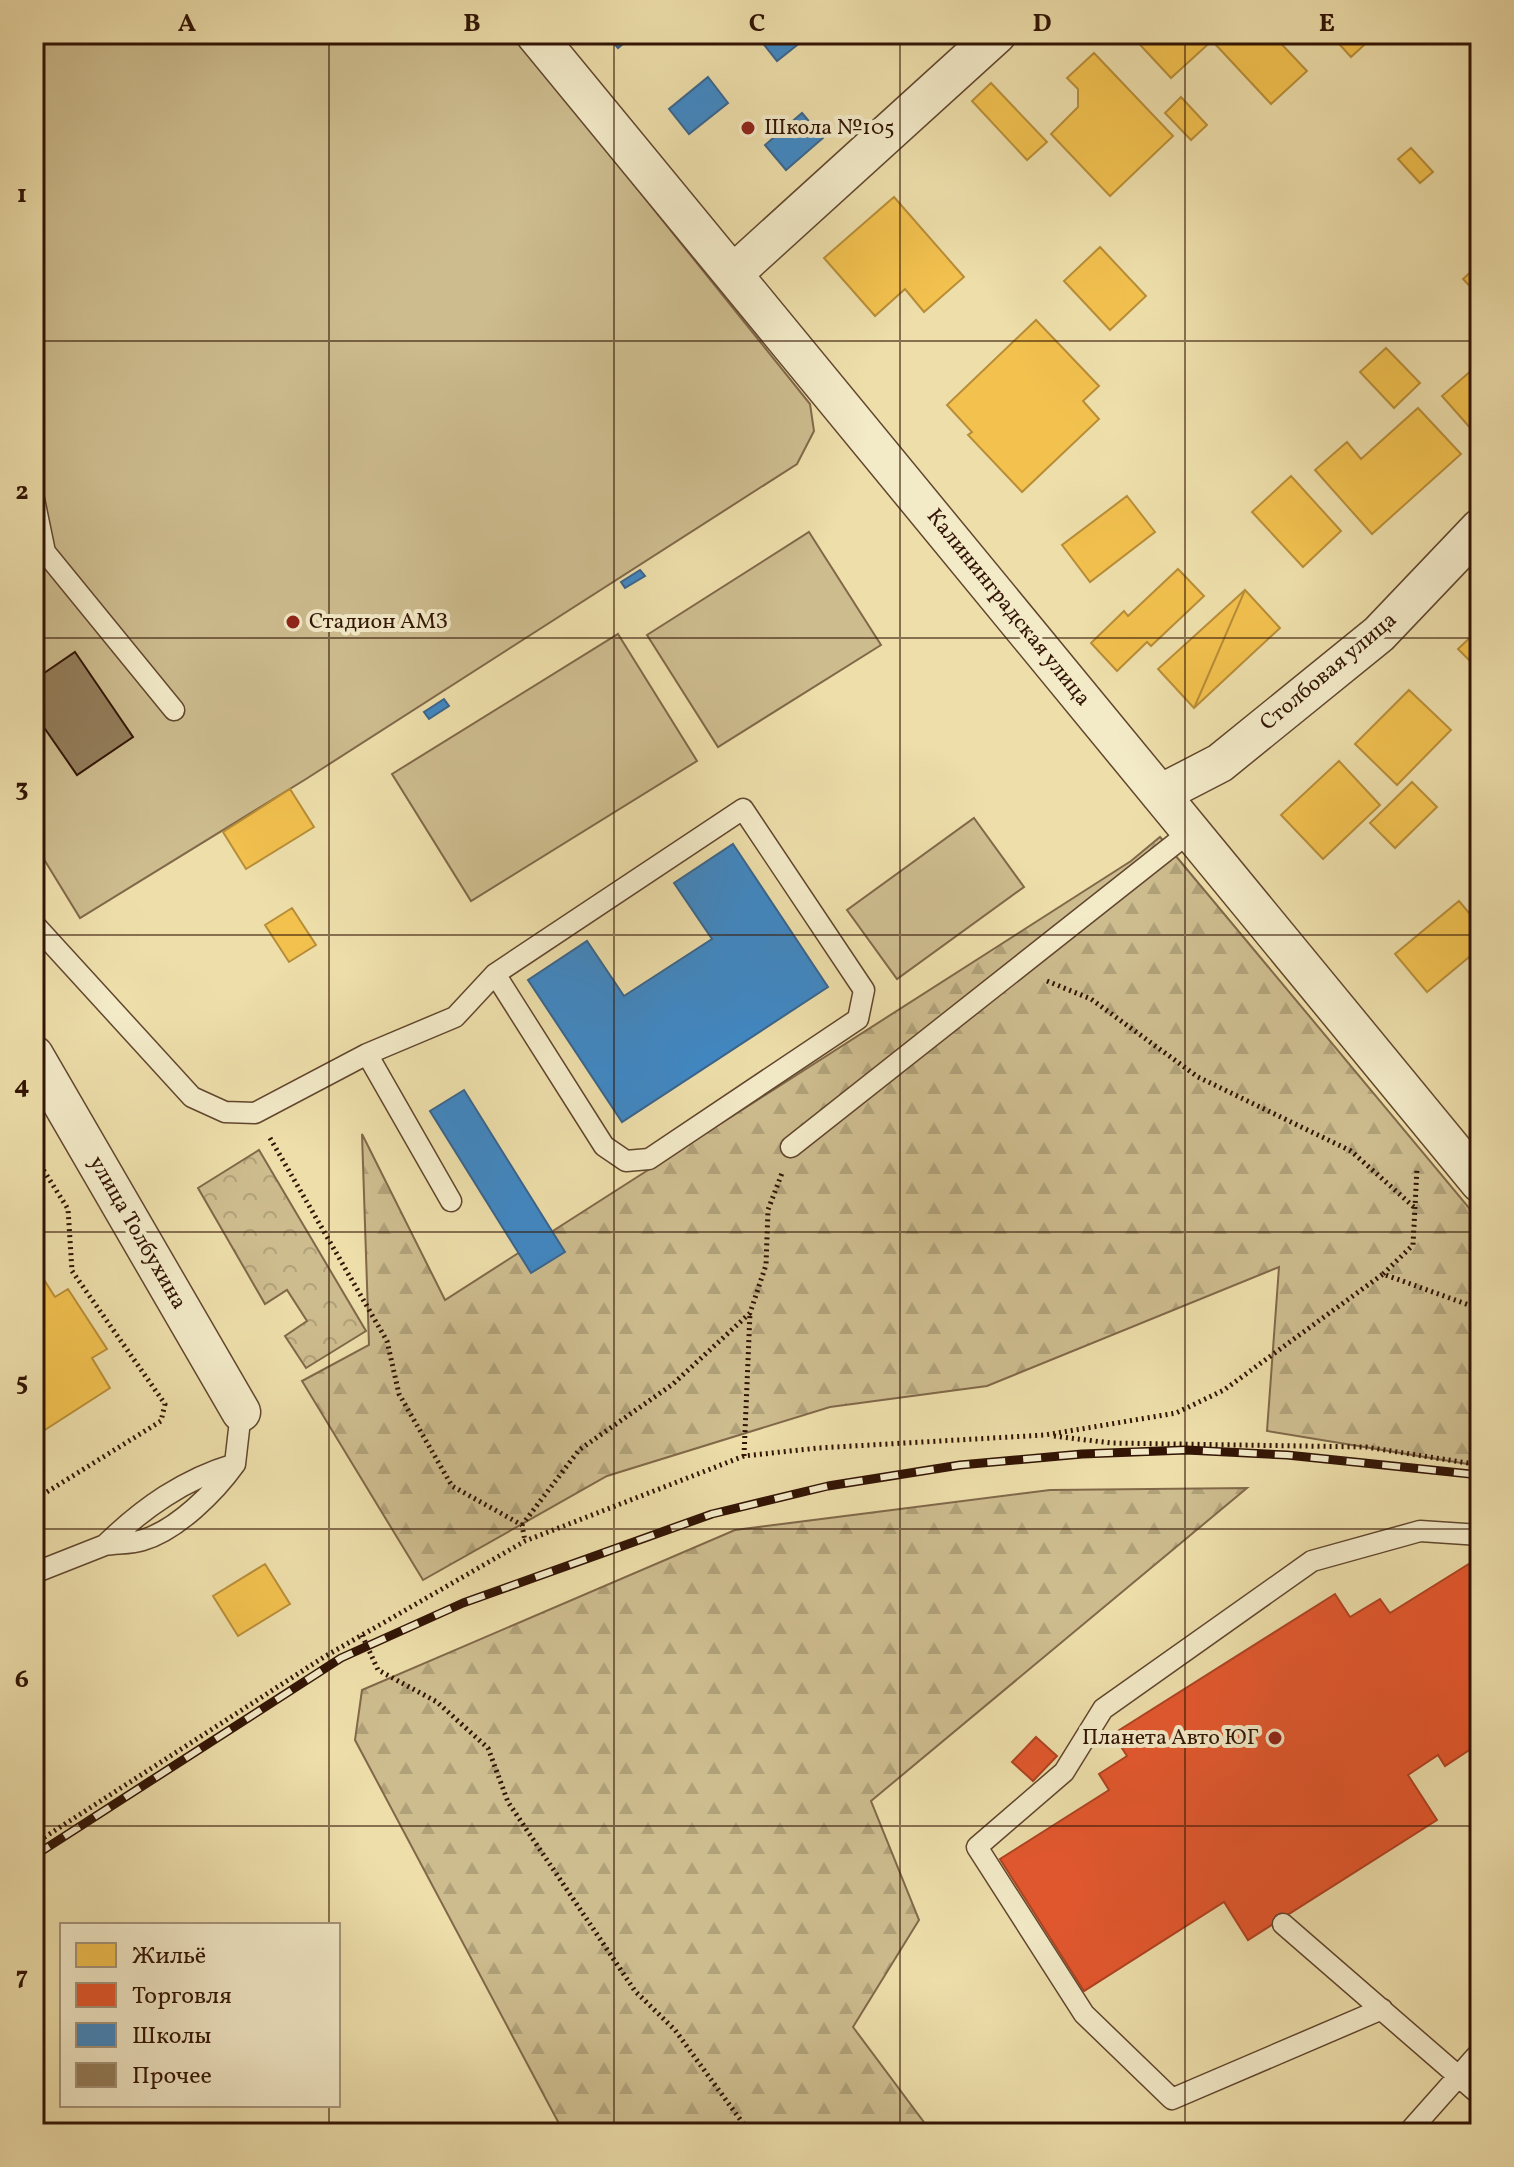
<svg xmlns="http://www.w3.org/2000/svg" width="1514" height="2167" font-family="Vollkorn,serif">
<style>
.grass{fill:#cdbc8e;stroke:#806849;stroke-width:2}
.forest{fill:url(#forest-firs);stroke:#806849;stroke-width:2}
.park{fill:url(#park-crowns);stroke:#806849;stroke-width:2}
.homes{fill:#f2c14e;stroke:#b88d38;stroke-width:2}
.shops{fill:#e4572e;stroke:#af4321;stroke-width:2}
.schools{fill:#3f88c5;stroke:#3b658b;stroke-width:2}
.building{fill:#937d5a;stroke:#321404;stroke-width:2}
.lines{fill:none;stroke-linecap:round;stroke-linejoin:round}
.service-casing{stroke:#61462e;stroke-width:23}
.minor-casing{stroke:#61462e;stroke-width:41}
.path{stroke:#321404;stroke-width:5;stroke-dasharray:2 4;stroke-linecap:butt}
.service{stroke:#f3eac8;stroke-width:20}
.minor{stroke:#f3eac8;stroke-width:38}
.rail-casing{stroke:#321404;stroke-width:9}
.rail{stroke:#f3eac8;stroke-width:6;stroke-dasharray:18;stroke-linecap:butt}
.grid{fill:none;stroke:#321404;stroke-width:2;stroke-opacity:0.55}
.poi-dot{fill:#8f2418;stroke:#f3eac8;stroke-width:3}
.labels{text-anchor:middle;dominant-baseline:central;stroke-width:8;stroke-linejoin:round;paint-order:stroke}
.poi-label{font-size:22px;fill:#321404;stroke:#f3eac8;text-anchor:start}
.street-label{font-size:22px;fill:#321404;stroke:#f3eac8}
.neatline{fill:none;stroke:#321404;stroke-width:3}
.grid-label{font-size:26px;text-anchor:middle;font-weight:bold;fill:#321404}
</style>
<defs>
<pattern id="forest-firs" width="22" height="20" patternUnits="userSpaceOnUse" patternTransform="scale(2)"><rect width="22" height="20" fill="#cdbc8e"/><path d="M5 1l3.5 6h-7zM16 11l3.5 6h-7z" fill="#b0a179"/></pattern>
<pattern id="park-crowns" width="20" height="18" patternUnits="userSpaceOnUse" patternTransform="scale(2)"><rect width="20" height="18" fill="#cdbc8e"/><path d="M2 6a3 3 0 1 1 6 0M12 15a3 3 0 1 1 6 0" fill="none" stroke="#b0a179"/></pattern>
</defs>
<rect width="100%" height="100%" fill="#eddeaa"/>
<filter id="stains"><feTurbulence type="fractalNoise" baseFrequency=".0025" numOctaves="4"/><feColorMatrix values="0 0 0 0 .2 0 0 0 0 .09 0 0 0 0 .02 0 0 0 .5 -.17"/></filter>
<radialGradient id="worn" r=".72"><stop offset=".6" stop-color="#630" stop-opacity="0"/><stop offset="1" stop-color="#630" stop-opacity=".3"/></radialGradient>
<!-- grass -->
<path class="grass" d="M34 34H513L810 404 814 431 797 464 306 779 80 918 34 843Z
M809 532 881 645 718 747 647 635Z
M618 634 697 761 471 901 392 774Z
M974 818 1024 887 897 979 847 910Z"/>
<!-- forest -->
<path class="forest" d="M1160 837 1480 1221V1466L1267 1431 1279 1267 987 1386 830 1407 607 1476 423 1580 302 1381 369 1345 362 1134 445 1300 1131 861Z
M1247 1488 871 1801 919 1920 853 2027 932 2133H564L355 1740 362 1690 735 1530 1050 1490Z"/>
<!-- park -->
<path class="park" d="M259 1150 366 1331 306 1368 285 1336 307 1321 287 1290 265 1304 198 1188Z"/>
<!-- homes -->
<path class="homes" d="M1130 34H1213L1216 37 1171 78Z
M1228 34H1272L1307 71 1271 104 1216 45Z
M1330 34H1376L1351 57Z
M1094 53 1173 136 1110 196 1051 134 1078 107V89L1067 78Z
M991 83 1047 142 1027 160 972 101Z
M1181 97 1207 125 1191 140 1165 113Z
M1411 148 1433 172 1420 183 1398 159Z
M894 197 964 277 924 312 905 289 875 316 824 258Z
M1100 247 1146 296 1110 330 1064 281Z
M1480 263V297L1463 279Z
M1036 320 1099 386 1083 401 1099 419 1022 492 968 435 972 432 947 405Z
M1386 348 1420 383 1394 408 1360 372Z
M1480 363V439L1442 396Z
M1418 408 1461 454 1372 534 1315 470 1347 442 1361 459Z
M1291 476 1341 531 1303 567 1252 512Z
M1127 496 1155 532 1090 582 1062 545Z
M1178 569 1204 596 1151 646 1147 642 1117 671 1091 643 1124 611 1128 616Z
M1245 590 1280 628 1194 708 1158 669Z
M1245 590 1280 628 1194 708Z
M1480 628V671L1458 649Z
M1409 690 1451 730 1397 785 1355 744Z
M1339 761 1380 805 1323 859 1281 815Z
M1412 782 1437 807 1395 848 1370 823Z
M290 789 314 827 246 869 223 832Z
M1459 901 1480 926V948L1427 992 1395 954Z
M292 908 316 945 289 962 265 925Z
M34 1264 55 1297 68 1289 107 1349 92 1358 110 1388 34 1437Z
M265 1564 290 1604 238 1636 213 1596Z"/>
<!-- shops -->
<path class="shops" d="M1480 1557V1743L1445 1766 1438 1755 1408 1775 1437 1820 1248 1940 1224 1902 1084 1991 1000 1859 1109 1790 1099 1774 1127 1756 1113 1734 1335 1594 1350 1617 1380 1599 1390 1613Z
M1036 1737 1057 1756 1033 1781 1012 1762Z"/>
<!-- schools -->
<path class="schools" d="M606 34H635L618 48Z
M761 34H811L777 61 758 37Z
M708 77 728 103 689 134 669 109Z
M802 113 823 138 786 170 765 145Z
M640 570 645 576 625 588 621 582Z
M444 699 449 706 429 719 424 712Z
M733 844 828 987 622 1122 528 980 587 941 624 996 712 939 674 883Z
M464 1090 565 1252 531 1273 430 1111Z"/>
<!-- building -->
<path class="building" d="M75 652 133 737 77 775 34 713V680Z"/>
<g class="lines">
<defs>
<path id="service" d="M34 499 45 552 174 710
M34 924 192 1097 225 1112 255 1113 367 1054 455 1017 495 974 743 809 864 990 858 1019 649 1159 626 1161 604 1146 495 974
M367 1054 451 1201
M791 1147 1191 831
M235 1464C215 1492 177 1530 143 1540 131 1544 117 1543 105 1545 143 1508 184 1479 235 1464Z
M235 1464 241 1412
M34 1573 105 1545
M1283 1924 1480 2095
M1382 2009 1172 2099 1084 2014 977 1847 1064 1772 1103 1709 1312 1561 1420 1531 1480 1535
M1408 2133 1480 2052"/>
<path id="minor" d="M535 34 1480 1183
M734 273 997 34
M1160 794 1220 763 1379 634 1480 528
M34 1055 241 1412"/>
</defs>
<!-- service casing -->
<use href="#service" class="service-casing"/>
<!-- minor casing -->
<use href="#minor" class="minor-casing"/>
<!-- path -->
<path class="path" d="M1047 981 1091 999 1198 1077 1351 1151 1415 1208
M270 1138 387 1341 399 1394 452 1486 522 1525 525 1541
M34 1155 68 1209 72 1271 165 1404 161 1421 34 1500
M1383 1274 1413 1245 1417 1168
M1054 1436 1111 1443 1366 1447 1480 1465
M744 1456 750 1313
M522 1525 579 1450 673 1384 750 1313 766 1265 768 1210 782 1173
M362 1635 378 1670 437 1702 488 1748 508 1802 635 1991 675 2030 750 2133
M34 1844 324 1657 525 1541 744 1456 818 1448 1045 1435 1176 1413 1224 1390 1383 1274 1480 1309"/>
<!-- service -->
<use href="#service" class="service"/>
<!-- minor -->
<use href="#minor" class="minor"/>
<defs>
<path id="rail" d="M34 1856 341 1658 463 1603 712 1514 828 1486 960 1465 1082 1454 1186 1450 1287 1455 1480 1475"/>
</defs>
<!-- rail casing -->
<use href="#rail" class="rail-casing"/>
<!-- rail -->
<use href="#rail" class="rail"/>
</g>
<!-- grid -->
<path class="grid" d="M329 34V1925M614 34V2133M900 34V2133M1185 34V2133M34 341H1480M34 638H1480M34 935H1480M34 1232H1480M34 1529H1480M34 1826H1480M329 2105V2133"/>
<!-- markers -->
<g class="poi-dot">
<circle cx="748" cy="128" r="8"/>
<circle cx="293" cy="622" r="8"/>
<circle cx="1275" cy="1738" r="8"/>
</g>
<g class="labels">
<!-- poi labels -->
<g class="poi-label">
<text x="764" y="128">Школа №105</text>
<text x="309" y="622">Стадион АМЗ</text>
<text x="1259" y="1738" text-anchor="end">Планета Авто ЮГ</text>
</g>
<!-- street labels -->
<g class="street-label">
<text transform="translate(1008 608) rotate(51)">Калининградская улица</text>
<text transform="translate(1329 672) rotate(-40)">Столбовая улица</text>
<text transform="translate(137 1233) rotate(60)">улица Толбухина</text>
</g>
</g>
<!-- margin -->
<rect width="1514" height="2167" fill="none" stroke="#eddeaa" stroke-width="88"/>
<!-- legend -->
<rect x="60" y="1923" width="280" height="184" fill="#f3eac8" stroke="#a6947a" stroke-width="2"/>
<rect x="76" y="1943" width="40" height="24" fill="#f2c14e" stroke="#a6947a" stroke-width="2"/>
<text x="132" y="1963" font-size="24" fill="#321404">Жильё</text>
<rect x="76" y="1983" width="40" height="24" fill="#e4572e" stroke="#a6947a" stroke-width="2"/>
<text x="132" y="2003" font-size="24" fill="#321404">Торговля</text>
<rect x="76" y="2023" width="40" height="24" fill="#3f88c5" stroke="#a6947a" stroke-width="2"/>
<text x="132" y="2043" font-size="24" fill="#321404">Школы</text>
<rect x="76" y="2063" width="40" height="24" fill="#937d5a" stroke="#a6947a" stroke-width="2"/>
<text x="132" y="2083" font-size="24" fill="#321404">Прочее</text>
<rect x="44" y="44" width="1426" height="2079" class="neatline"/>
<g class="grid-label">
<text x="187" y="31">A</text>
<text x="472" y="31">B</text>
<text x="757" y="31">C</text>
<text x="1042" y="31">D</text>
<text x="1327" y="31">E</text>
<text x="22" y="202">1</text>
<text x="22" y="499">2</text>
<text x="22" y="796">3</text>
<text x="22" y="1093">4</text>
<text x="22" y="1390">5</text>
<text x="22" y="1687">6</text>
<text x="22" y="1984">7</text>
</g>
<rect width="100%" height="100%" filter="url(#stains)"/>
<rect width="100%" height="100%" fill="url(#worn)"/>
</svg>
